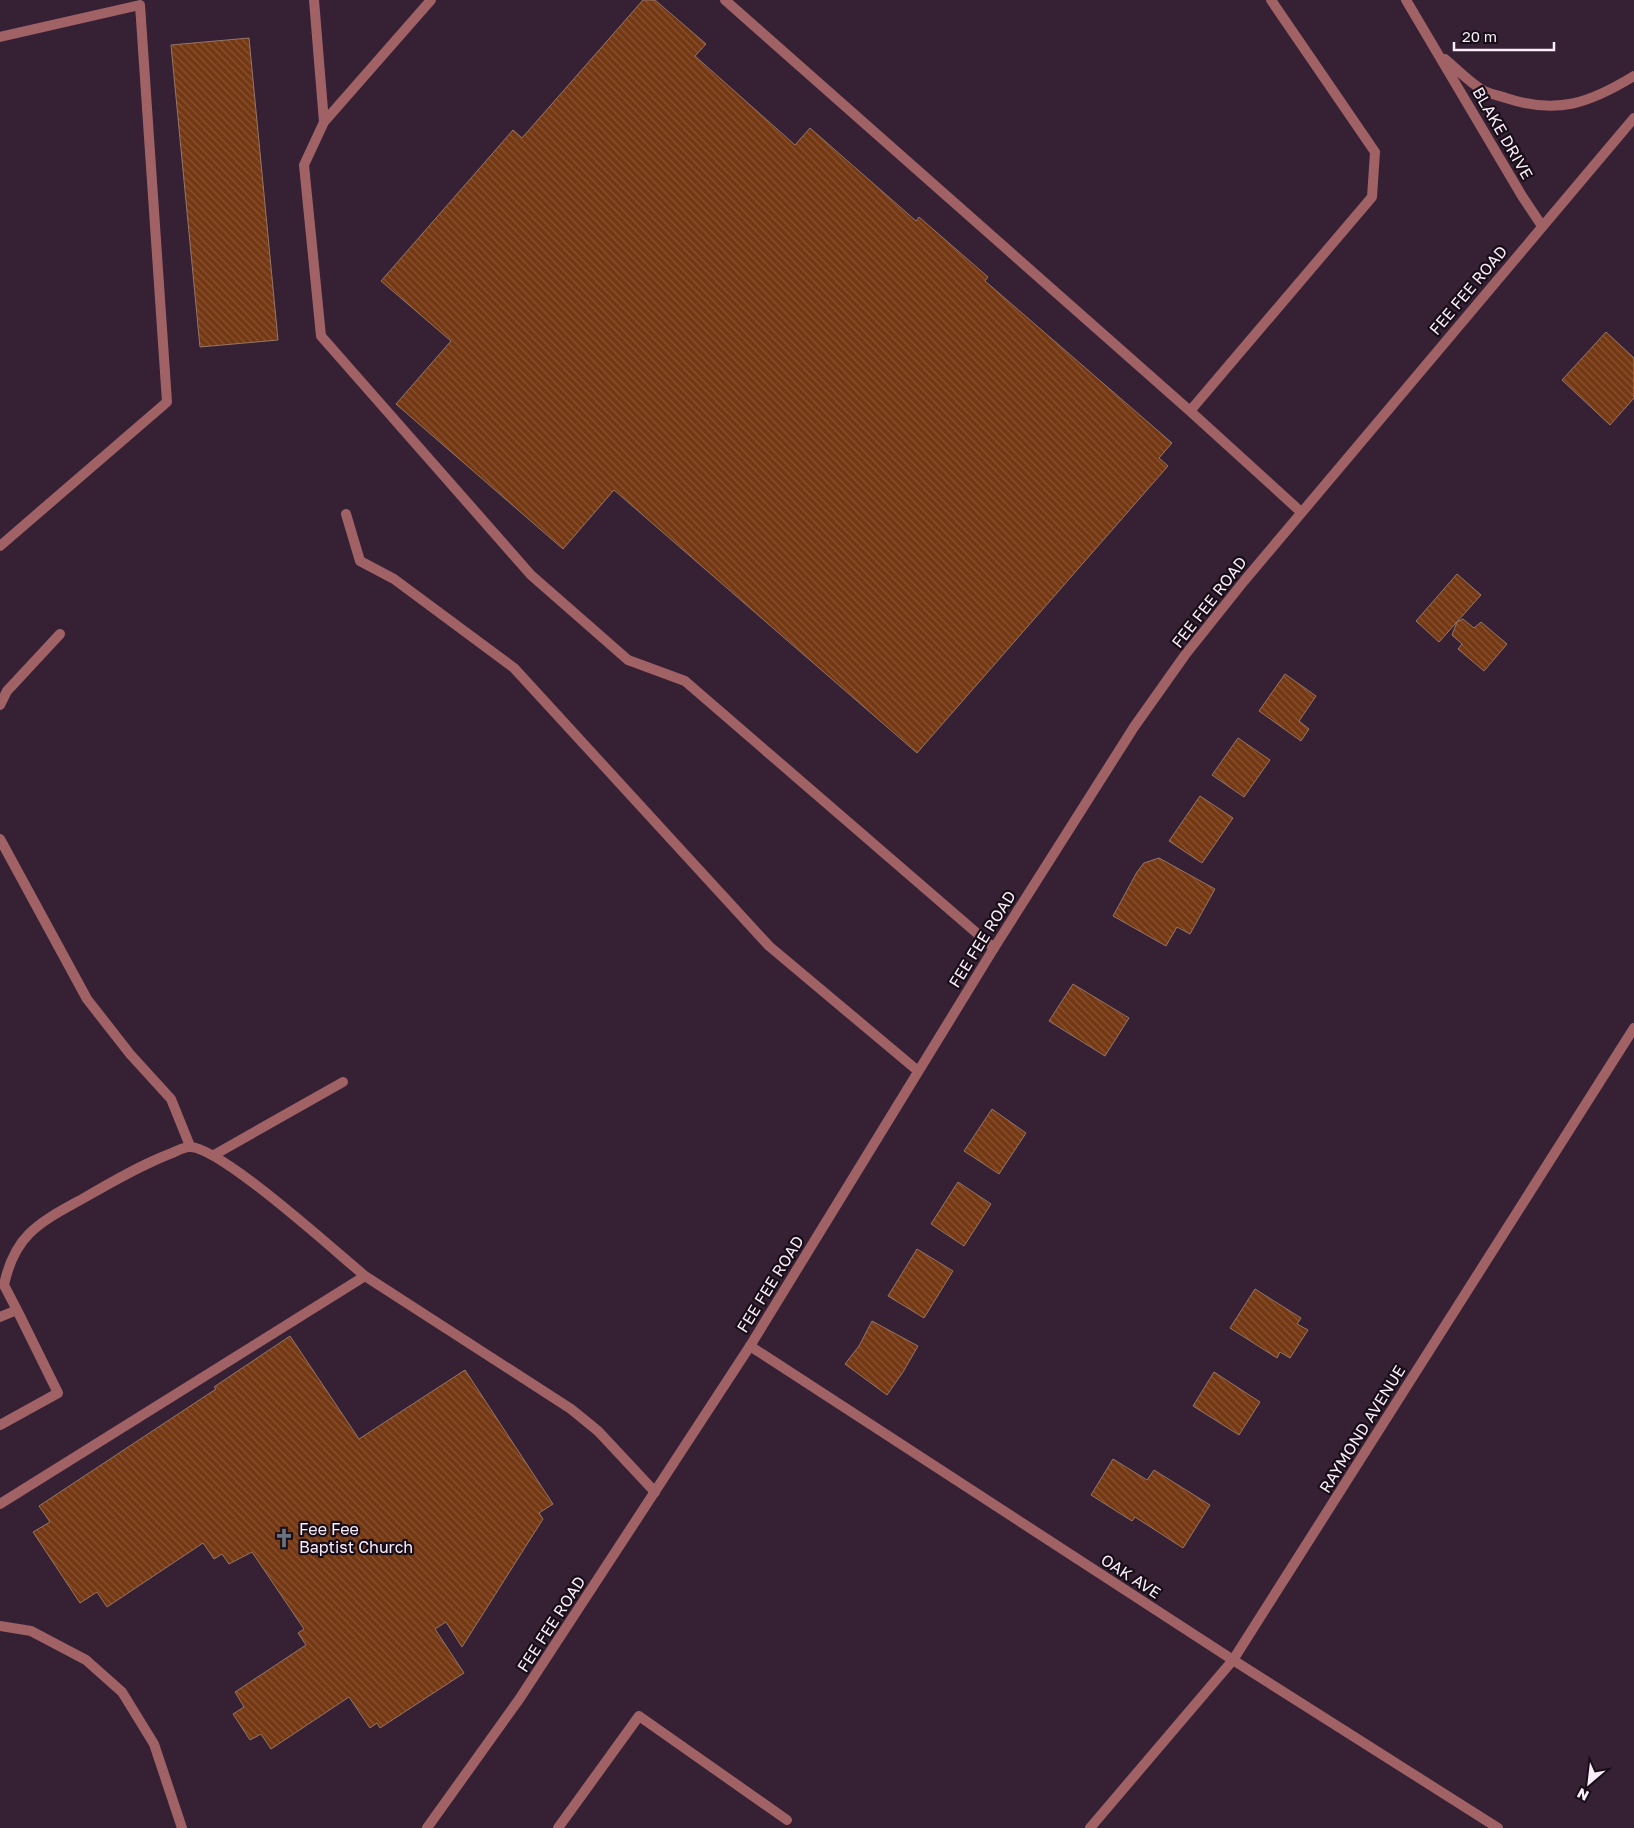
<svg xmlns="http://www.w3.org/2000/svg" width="1634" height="1828" font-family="'Golos Text',sans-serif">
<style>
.building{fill:url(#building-back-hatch);stroke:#967666}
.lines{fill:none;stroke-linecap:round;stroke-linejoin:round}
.service{stroke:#a16266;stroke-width:10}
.minor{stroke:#a16266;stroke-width:10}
.tertiary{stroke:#a16266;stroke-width:10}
.labels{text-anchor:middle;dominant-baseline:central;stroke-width:4.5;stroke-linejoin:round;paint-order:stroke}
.street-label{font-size:16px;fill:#fbedfa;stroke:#170e17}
.poi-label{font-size:16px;fill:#fbedfa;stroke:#170e17;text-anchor:start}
</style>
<defs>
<pattern id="building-back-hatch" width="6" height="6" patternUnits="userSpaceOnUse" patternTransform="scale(1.25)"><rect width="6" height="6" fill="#743813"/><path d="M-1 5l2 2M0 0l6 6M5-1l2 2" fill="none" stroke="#895536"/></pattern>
</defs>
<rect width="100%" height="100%" fill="#352034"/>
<!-- building -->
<path class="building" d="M643 0H655L706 44 695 56 795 145 810 128 916 221 919 217 988 277 985 281 1172 443 1159 458 1168 466 917 753 614 490 563 549 396 404 451 341 381 281 513 130 522 138Z
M249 38 278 340 200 347 171 45Z
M1606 332 1634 358V398L1610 425 1562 380Z
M1457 574 1481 595 1439 642 1416 621Z
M1463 619 1474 628 1481 622 1507 644 1484 671 1458 649 1462 644 1452 635 1457 622Z
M1285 674 1316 696 1299 721 1309 729 1301 741 1259 711Z
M1238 738 1270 760 1244 797 1212 775Z
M1200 796 1233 818 1202 863 1169 841Z
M1159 858 1215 889 1190 934 1177 927 1166 946 1113 916 1137 872 1144 863Z
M1073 984 1129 1018 1105 1056 1049 1021Z
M992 1109 1026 1133 999 1174 964 1151Z
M958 1182 991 1204 964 1246 931 1224Z
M917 1249 953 1271 924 1318 888 1296Z
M1255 1289 1301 1318 1297 1324 1308 1330 1290 1358 1280 1352 1277 1358 1230 1328Z
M872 1321 918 1346 903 1372 887 1395 845 1364 859 1346Z
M290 1336 359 1439 465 1370 553 1504 539 1513 543 1519 462 1647 446 1622 435 1629 464 1673 380 1728 377 1723 370 1728 349 1697 271 1749 261 1734 250 1740 233 1714 244 1707 235 1692 306 1645 298 1633 304 1629 252 1552 229 1564 222 1554 214 1559 203 1543 107 1607 97 1592 80 1603 33 1532 50 1522 39 1506 216 1389 214 1387Z
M1214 1372 1260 1402 1239 1435 1193 1406Z
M1113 1459 1147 1480 1154 1470 1210 1505 1183 1548 1135 1517 1132 1521 1091 1495Z"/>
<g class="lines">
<!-- service -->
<path class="service" d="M314 0 324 122 304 165 321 336 531 575 628 660 685 681 994 948
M725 0 1190 411
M1271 0 1375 152 1372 197 1190 411 1301 512
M0 37 140 5 167 402 0 546
M324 122 431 0
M346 514 360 561 394 579 514 668 769 946 918 1071
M0 705 7 691 60 634
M0 839 87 999 130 1054 171 1099 190 1146
M214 1155 343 1082
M0 1317 17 1310 4 1285C15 1233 41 1222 84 1198 113 1181 141 1165 172 1153 177 1151 184 1147 189 1147 219 1145 337 1253 365 1276
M0 1425 58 1393 17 1310
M0 1504 365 1276 571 1409 598 1431 655 1492
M0 1626 31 1631 86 1660 122 1692 154 1744 182 1828
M558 1828 639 1716 787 1820"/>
<!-- minor -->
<path class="minor" d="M1406 0 1522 196 1542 226
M1445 59C1457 69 1468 81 1481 89 1488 94 1498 95 1506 98 1557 115 1590 103 1634 76
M750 1346 1233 1660 1498 1828
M1090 1828 1233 1660 1634 1028"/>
<!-- tertiary -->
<path class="tertiary" d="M427 1828 520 1698 750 1346 994 948 1134 727 1185 655 1244 581 1634 118"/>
</g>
<!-- icons -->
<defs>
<symbol id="church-bare" viewBox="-9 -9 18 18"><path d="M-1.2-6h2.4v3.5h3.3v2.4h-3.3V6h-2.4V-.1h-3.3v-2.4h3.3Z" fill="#6b7280" stroke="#170e17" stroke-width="2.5" paint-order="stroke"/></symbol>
</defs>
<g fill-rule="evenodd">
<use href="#church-bare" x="270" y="1524" width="28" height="28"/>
</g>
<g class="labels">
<!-- street labels -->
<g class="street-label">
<text transform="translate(1503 133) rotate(60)">BLAKE DRIVE</text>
<text transform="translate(1468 290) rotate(-50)">FEE FEE ROAD</text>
<text transform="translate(1209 602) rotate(-52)">FEE FEE ROAD</text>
<text transform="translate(982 939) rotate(-58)">FEE FEE ROAD</text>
<text transform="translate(770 1284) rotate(-58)">FEE FEE ROAD</text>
<text transform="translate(1362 1429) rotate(-58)">RAYMOND AVENUE</text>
<text transform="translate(1131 1576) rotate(33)">OAK AVE</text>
<text transform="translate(551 1624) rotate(-57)">FEE FEE ROAD</text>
</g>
<!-- poi labels -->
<g class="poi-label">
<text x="299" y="1529">Fee Fee<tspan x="299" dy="18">Baptist Church</tspan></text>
</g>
</g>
<!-- north arrow -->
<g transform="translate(1589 1783) rotate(208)" stroke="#170e17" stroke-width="4" paint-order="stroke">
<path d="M0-4L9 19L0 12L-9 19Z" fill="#fbedfa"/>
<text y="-8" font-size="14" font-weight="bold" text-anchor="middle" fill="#fbedfa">N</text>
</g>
<!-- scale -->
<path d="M1454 42v8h100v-8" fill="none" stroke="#fbedfa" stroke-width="2.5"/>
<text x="1462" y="42" font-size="15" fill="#fbedfa" stroke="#170e17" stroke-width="4" paint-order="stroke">20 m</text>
</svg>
